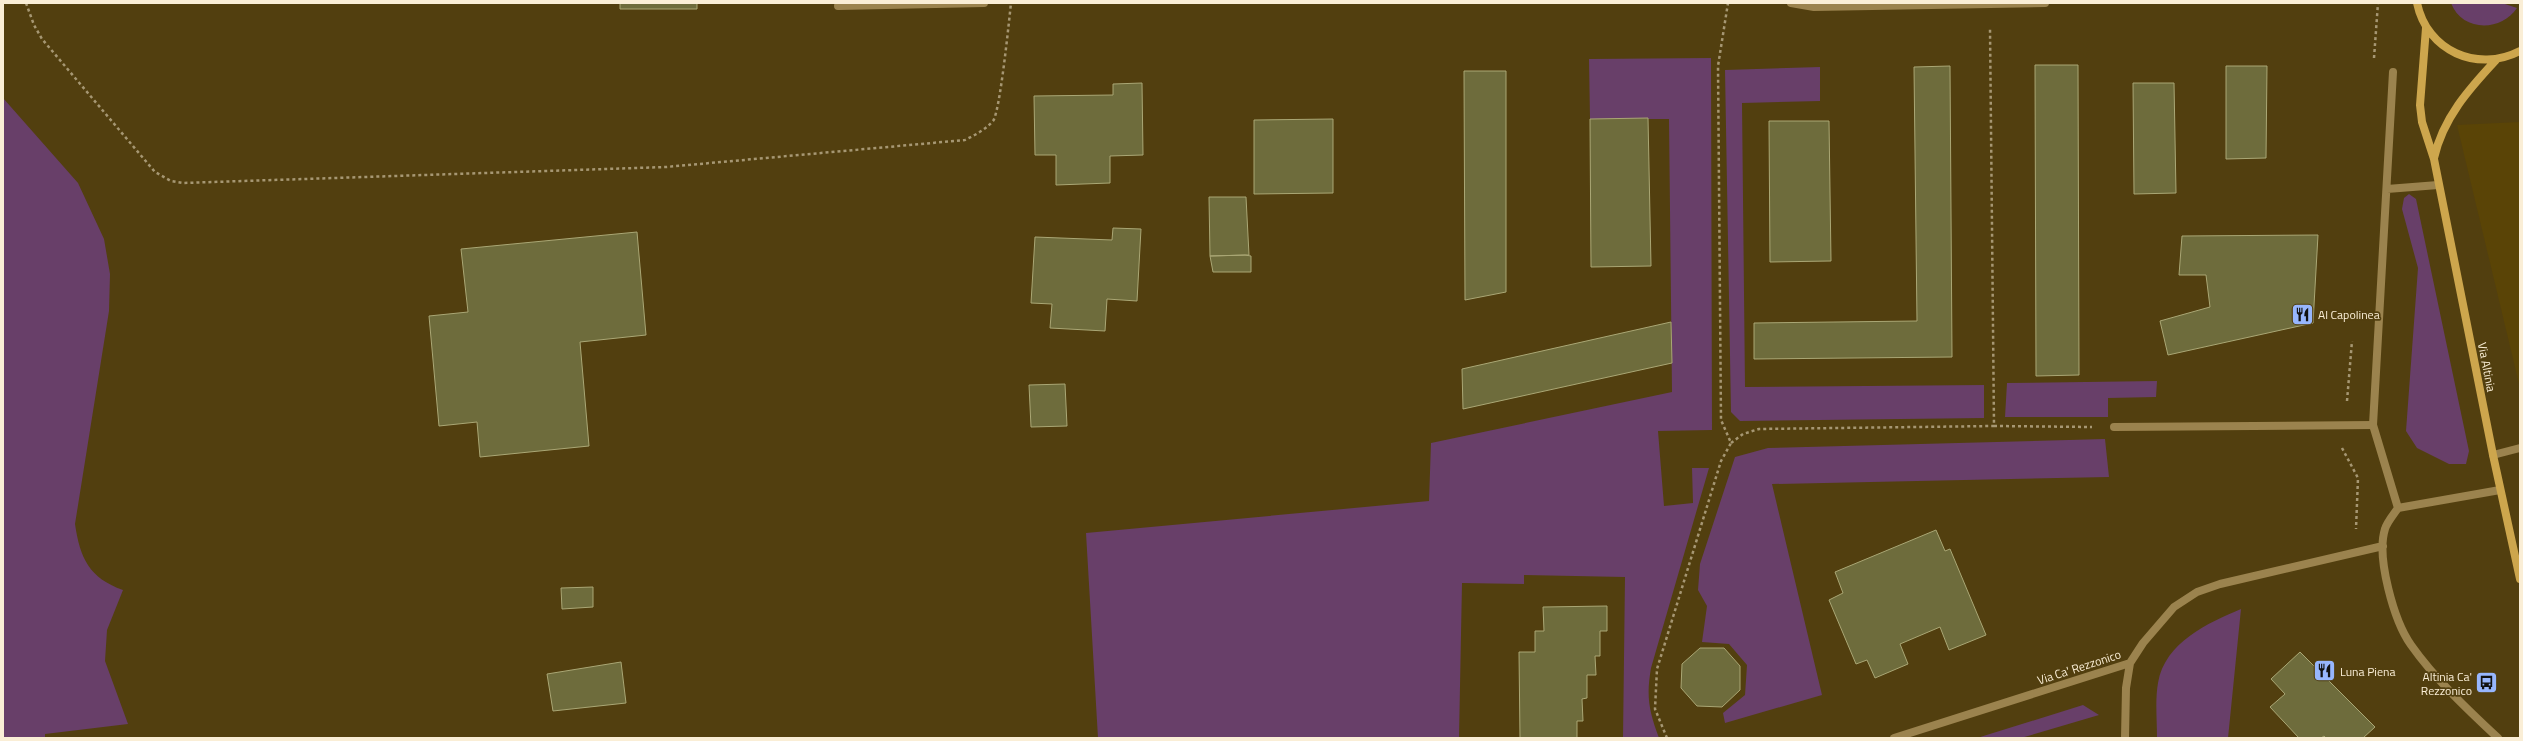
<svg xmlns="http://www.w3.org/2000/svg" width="2523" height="741" font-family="'Titillium Web',sans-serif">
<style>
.built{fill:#5a4406}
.green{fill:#683f69}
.building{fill:#6e6c3c;stroke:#aaa775}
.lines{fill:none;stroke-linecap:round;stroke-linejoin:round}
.path{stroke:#a69773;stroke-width:2.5;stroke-dasharray:3 3;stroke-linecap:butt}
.service{stroke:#9b834e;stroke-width:8}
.minor{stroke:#9b834e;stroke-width:8}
.secondary{stroke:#cda64d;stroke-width:8}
.labels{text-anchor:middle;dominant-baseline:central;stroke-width:3.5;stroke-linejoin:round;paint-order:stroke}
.poi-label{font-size:12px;fill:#faeed6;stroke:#523f0f;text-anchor:start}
.street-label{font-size:12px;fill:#faeed6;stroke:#523f0f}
</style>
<rect width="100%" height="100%" fill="#523f0f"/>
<!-- built -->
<path class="built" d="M2520 122V388L2457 125Z"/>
<!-- green -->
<path class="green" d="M2451 3H2502L2517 8C2501 32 2462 32 2451 3Z
M1711 58 1712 430 1658 431 1664 506 1693 503 1692 468H1709L1651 668C1646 697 1649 711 1659 738H1623L1625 577 1524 575V584L1462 583 1459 738H1098L1086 533 1429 501 1431 443 1672 392 1669 119H1590L1589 59Z
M1820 67V101L1742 103 1745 387 1984 385V418L1740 421 1731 412 1725 70Z
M3 98 78 183 104 239 110 274 109 311 75 524C80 558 89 578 123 590L107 630 105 661 128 724 45 734V738H3Z
M2409 194 2416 199 2469 451 2466 464H2449L2417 448 2406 431 2418 268 2402 209 2404 198Z
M2157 381 2156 397 2108 398V417H2005L2007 383Z
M2105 439 2109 477 1772 484 1822 695 1725 723 1723 713 1745 695 1747 665 1729 644 1702 642 1707 606 1698 590 1700 564 1735 457 1768 448Z
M2241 609 2228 738H2157C2157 720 2155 700 2158 683 2165 642 2208 623 2241 609Z
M2083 705 2099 715 2021 738H1977Z"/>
<!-- building -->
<path class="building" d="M620 3H697V9H620Z
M2035 65H2078L2079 375 2036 376Z
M1950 66 1952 357 1754 359V323L1917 321 1914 67Z
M2226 66H2267L2266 158 2226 159Z
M1464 71H1506V292L1465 300Z
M1142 83 1143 155 1110 156V183L1056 185V155H1035L1034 96 1113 95V84Z
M2133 83H2174L2176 193 2134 194Z
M1648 118 1651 266 1591 267 1590 119Z
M1333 119V193L1254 194V120Z
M1769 121H1829L1831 261 1770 262Z
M1209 197H1246L1249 255 1210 256Z
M1113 228 1141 229 1137 301 1107 299 1105 331 1050 328 1052 304 1031 303 1035 237 1112 240Z
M637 232 646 335 580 342 589 446 480 457 477 422 439 426 429 316 468 312 461 249Z
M2318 235 2313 323 2168 355 2160 321 2210 307 2206 275H2179L2182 236Z
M1245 255 1251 256V272H1213L1210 256Z
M1671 322 1672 363 1463 409 1462 369Z
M1065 384 1067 426 1031 427 1029 385Z
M1936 530 1945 551 1950 549 1986 635 1949 650 1940 627 1900 644 1908 664 1875 678 1867 660 1856 664 1829 600 1843 593 1835 572Z
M593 587V607L562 609 561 588Z
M1607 606V631H1600V656H1595L1596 675H1587V698L1582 699 1583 721H1577V738H1520L1519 652H1535V631H1544L1543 607Z
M1700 648H1724L1740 666V690L1722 707 1697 706 1681 688 1682 664Z
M2300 652 2375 727 2363 738H2326L2324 736 2321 738H2299L2270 707 2285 694 2271 679Z
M621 662 626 703 553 711 547 674Z"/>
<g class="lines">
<!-- path -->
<path class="path" d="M26 3 34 25 42 39 155 172 171 181 183 183 666 167 965 140C975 135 985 130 993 121 1000 112 1009 21 1011 3
M2374 58 2378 3
M2347 401 2352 341
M1994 426 2092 427
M1731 443 1743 434 1759 429 1994 426 1990 28
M2342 448 2358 478 2356 529
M1667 738 1655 709 1657 669 1721 461 1731 443 1721 420 1718 66 1728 3"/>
<!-- service -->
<path class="service" d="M2114 427 2373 425
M2493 455 2520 448"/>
<!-- minor -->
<path class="minor" d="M1791 3 1814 7 2045 3
M838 6 984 3
M2393 72 2373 425 2398 508
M2387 189 2438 185
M1894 738 2130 663 2143 643 2174 607 2197 592 2220 584 2383 546
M2125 738 2126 688 2130 663
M2498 738C2468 710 2435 679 2411 645 2394 621 2376 557 2385 529 2387 522 2394 514 2398 508L2500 490"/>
<!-- secondary -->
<path class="secondary" d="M2417 3C2427 51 2477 73 2520 51
M2426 28 2420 105 2422 122 2434 159 2493 455 2520 579
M2434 158C2443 118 2469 89 2496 60"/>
</g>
<!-- icons -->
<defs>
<symbol id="restaurant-square" viewBox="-11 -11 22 22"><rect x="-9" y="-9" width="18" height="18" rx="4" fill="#97b6fd" stroke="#523f0f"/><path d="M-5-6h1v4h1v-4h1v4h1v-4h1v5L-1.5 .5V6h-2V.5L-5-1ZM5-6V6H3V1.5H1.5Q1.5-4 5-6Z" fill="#111"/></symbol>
<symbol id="bus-square" viewBox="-11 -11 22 22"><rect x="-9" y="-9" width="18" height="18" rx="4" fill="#97b6fd" stroke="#523f0f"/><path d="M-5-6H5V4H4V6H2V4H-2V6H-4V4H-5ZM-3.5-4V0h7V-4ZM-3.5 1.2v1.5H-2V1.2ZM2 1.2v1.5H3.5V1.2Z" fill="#111"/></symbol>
</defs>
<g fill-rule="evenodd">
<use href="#restaurant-square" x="2290" y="302" width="25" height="25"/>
<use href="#restaurant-square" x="2312" y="658" width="25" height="25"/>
<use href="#bus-square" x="2474" y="670" width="25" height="25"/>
</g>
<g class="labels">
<!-- poi labels -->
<g class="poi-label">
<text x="2318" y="314">Al Capolinea</text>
<text x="2340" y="671">Luna Piena</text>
<text x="2472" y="676" text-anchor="end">Altinia Ca'<tspan x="2472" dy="14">Rezzonico</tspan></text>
</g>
<!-- street labels -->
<g class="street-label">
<text transform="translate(2487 367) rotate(79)">Via Altinia</text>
<text transform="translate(2079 667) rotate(-18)">Via Ca' Rezzonico</text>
</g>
</g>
<!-- border -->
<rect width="2523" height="741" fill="none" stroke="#faeed6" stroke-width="8"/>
</svg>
